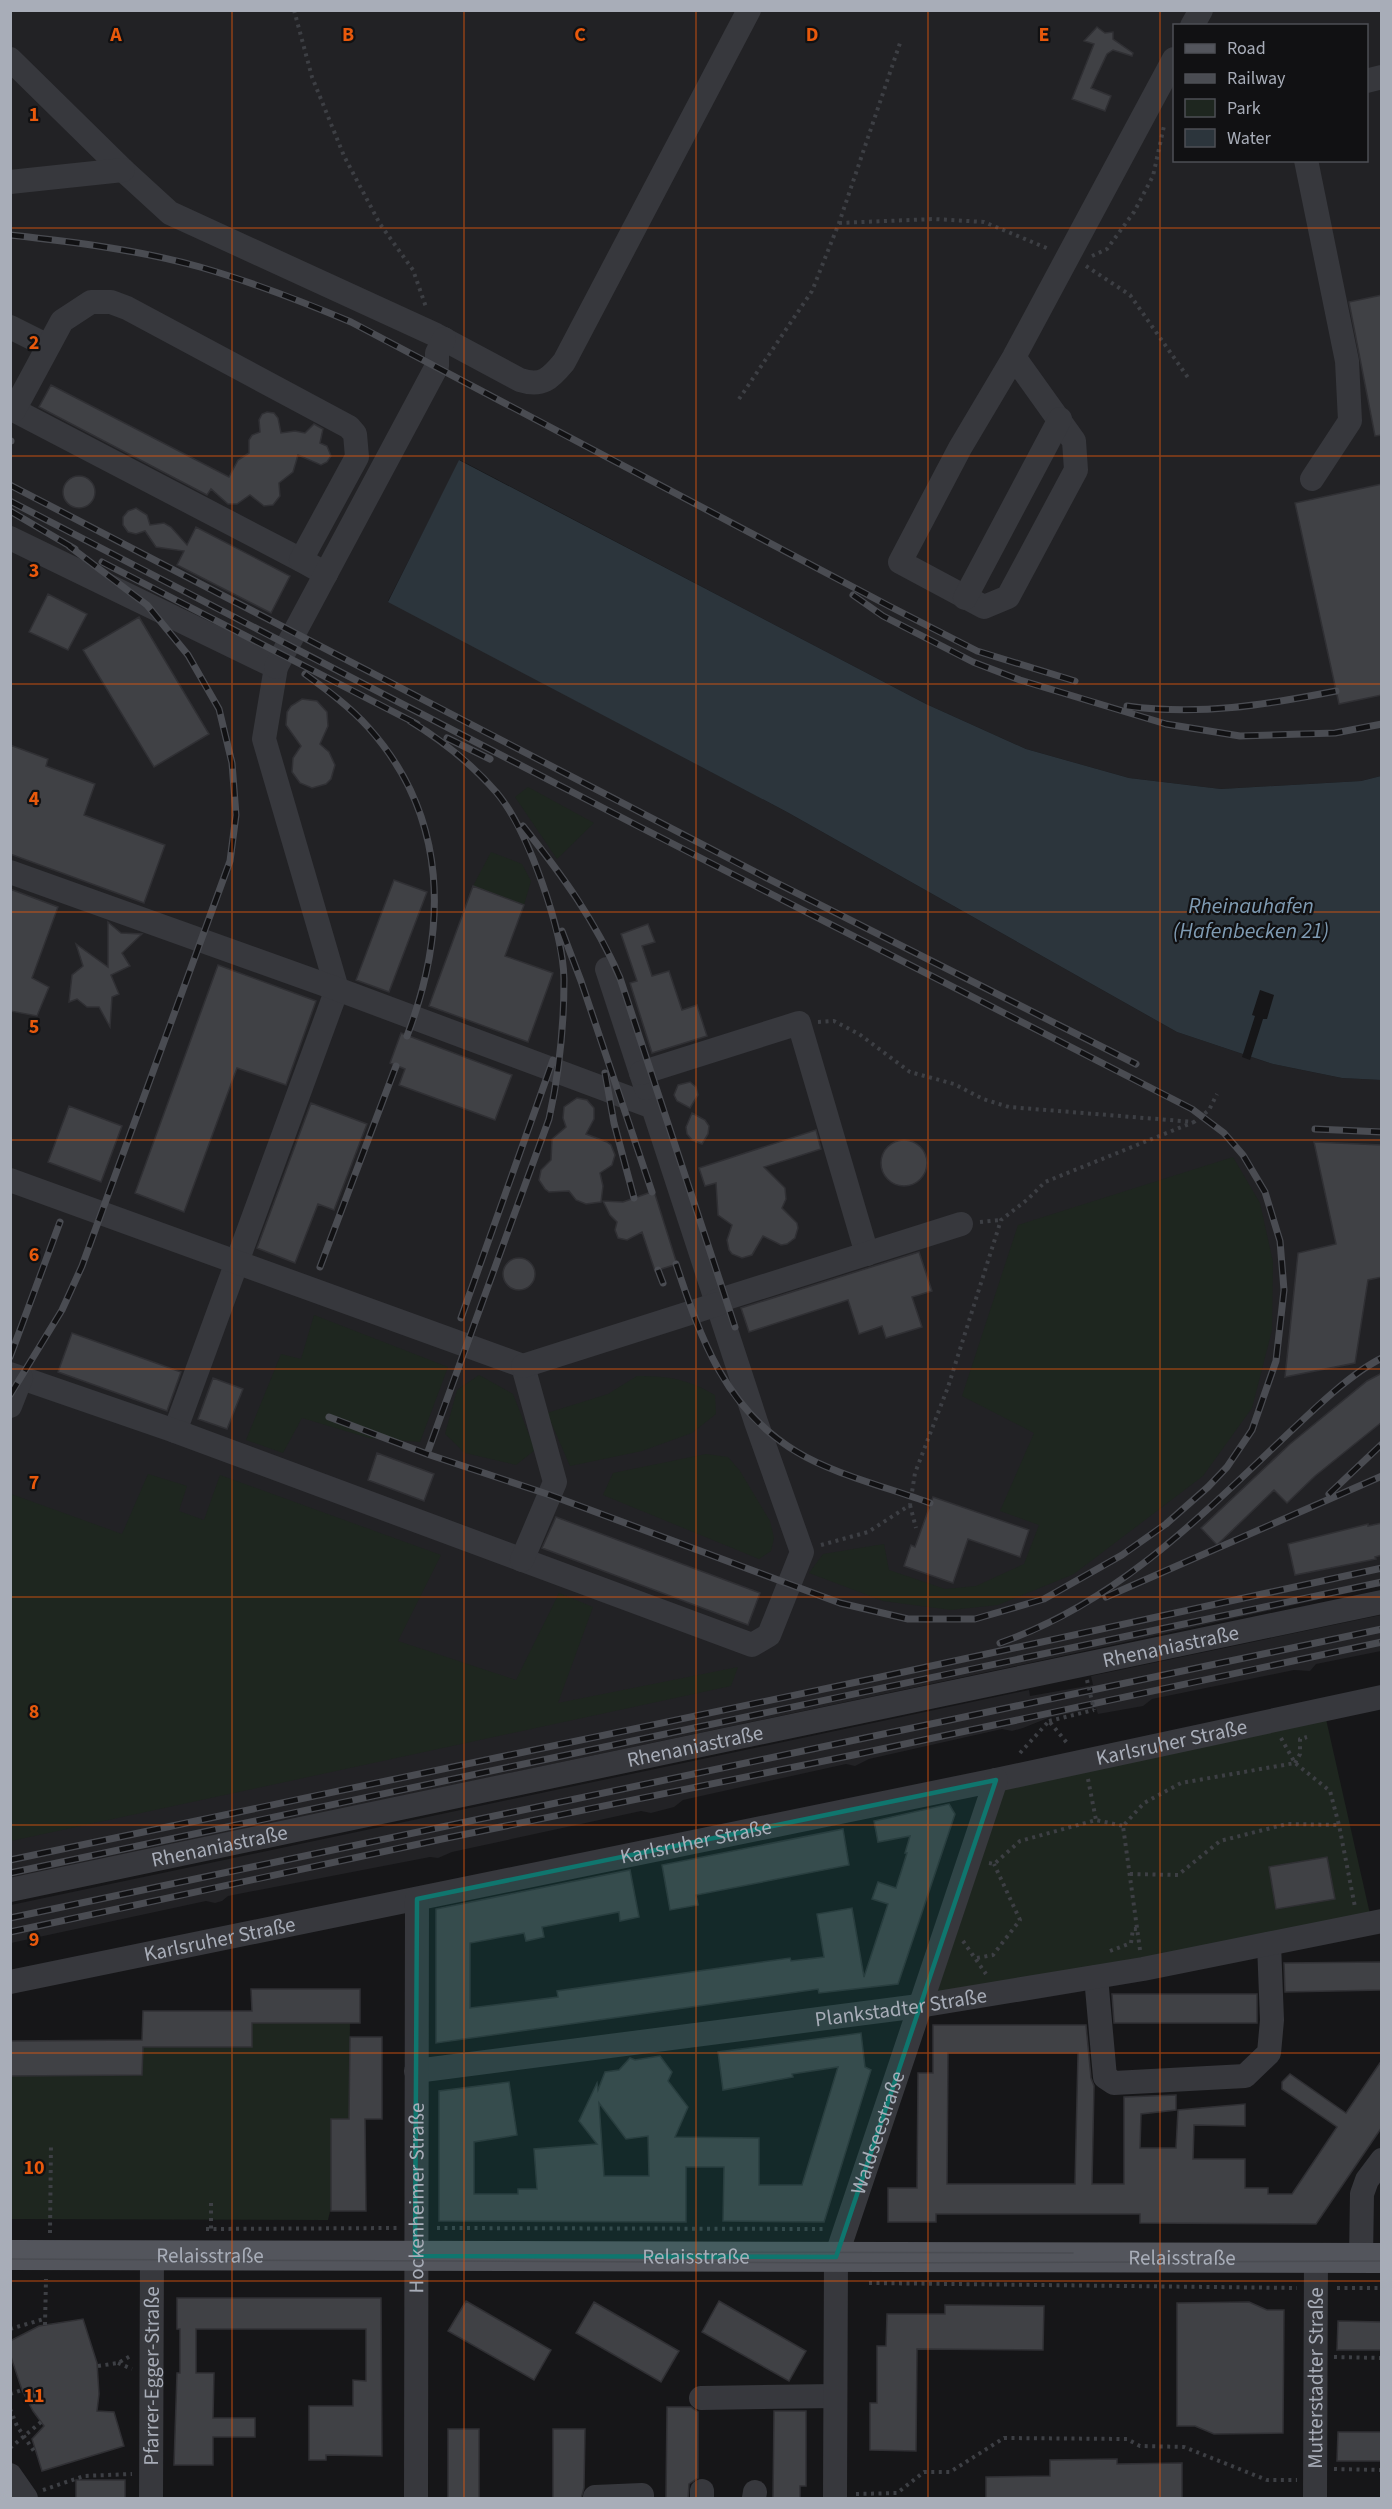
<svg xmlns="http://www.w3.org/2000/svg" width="1392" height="2509" font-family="'Source Sans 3',sans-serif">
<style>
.built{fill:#222225;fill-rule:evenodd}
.green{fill:#1e261f}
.water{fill:#2c353c}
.pier{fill:#161618}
.building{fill:#404145;stroke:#303034;stroke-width:1.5;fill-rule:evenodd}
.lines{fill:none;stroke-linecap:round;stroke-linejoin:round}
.path{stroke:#3d3f44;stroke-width:4;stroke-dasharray:3 4.5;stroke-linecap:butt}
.minor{stroke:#37383d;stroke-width:24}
.major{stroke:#53555c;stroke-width:30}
.tram{stroke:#4a4c52;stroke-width:1.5}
.rail-casing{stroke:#4a4c52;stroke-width:7}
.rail{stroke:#111113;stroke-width:4.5;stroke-dasharray:14;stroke-linecap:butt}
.path-bridge{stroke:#3d3f44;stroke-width:4;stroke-dasharray:3 4.5;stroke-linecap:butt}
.marked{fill:#0f766e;fill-opacity:0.2;stroke:#0f766e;stroke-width:4.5;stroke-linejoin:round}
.grid{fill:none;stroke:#e8590c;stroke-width:1.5;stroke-opacity:0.55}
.labels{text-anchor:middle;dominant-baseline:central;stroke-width:4.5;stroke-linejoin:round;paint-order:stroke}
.street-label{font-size:21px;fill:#a8adb8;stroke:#111113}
.water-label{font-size:22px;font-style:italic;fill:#7f9bb3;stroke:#111113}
.grid-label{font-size:20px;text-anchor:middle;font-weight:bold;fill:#e8590c;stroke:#111113;stroke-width:4.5;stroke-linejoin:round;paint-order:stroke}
</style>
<rect width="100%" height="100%" fill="#161618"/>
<!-- built -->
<path class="built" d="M10 11H1381V776L1361 781 1221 789 1129 778 1026 749 926 704 460 460 388 601 787 812 1177 1032 1273 1064 1342 1078 1381 1080V1586L1025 1664 11 1879ZM1174 26H1366V160H1174Z
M1381 1615V1651L1316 1664 1310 1671 1294 1670 1152 1699 1143 1706 1098 1714 1096 1708 1048 1718 1023 1728 1012 1731 1002 1729 869 1759 855 1766 846 1764 683 1800 674 1807 651 1813 641 1811 452 1852 438 1858 430 1857 228 1896 222 1901 215 1903 206 1901 11 1943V1905L1029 1690 1030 1696 1093 1685 1091 1676Z"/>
<!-- green -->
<path class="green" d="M528 787 594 823 557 859 515 797Z
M491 852 522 864 531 881 524 905 473 886Z
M1233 1157 1260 1203 1273 1262 1272 1330 1252 1408 1203 1476 1074 1574 998 1605 951 1610 883 1601 809 1573 823 1554 884 1544 889 1570 945 1589 976 1586 1024 1564 1039 1525 1000 1511 1034 1433 962 1396 1018 1225Z
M314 1315 448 1367 420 1442 369 1438 302 1418 283 1453 246 1440 281 1354 301 1359Z
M479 1375 513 1394 535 1450 516 1465 465 1453 445 1434 457 1390Z
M637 1376C669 1376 687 1379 715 1395L716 1414 692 1433 642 1451 570 1466 547 1413 608 1394Z
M706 1454 728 1457 740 1471 770 1521 774 1538 771 1551 759 1559 603 1495 613 1473Z
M148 1474 187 1486 179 1511 204 1520 220 1475 441 1555 398 1641 516 1680 559 1593 593 1607 558 1703 738 1667 731 1686 11 1841V1494L122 1534Z
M1326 1719 1372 1923 919 2006 1001 1789Z
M252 2023H350L349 2119H331V2207L328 2220 11 2219V2076L142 2075 143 2047H251Z"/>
<!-- water -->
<path class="water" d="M459 460 926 704 1026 749 1129 778 1221 789 1361 781 1381 776V1080L1342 1078 1273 1064 1177 1032 787 812 388 602Z"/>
<!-- pier -->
<path class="pier" d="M1260 990 1274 995 1267 1019H1263L1250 1060 1242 1057 1255 1016 1252 1015Z"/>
<!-- building -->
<path class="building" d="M1097 27 1105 33 1113 32V39L1133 53 1132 56 1113 50 1107 54 1091 88 1111 96 1105 111 1072 99 1094 44 1084 41Z
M1382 295V435L1375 436 1349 302Z
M51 385 229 477 238 460 249 453V440L252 435 260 432 259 420 262 414 267 412 274 413 278 418 281 433 295 431 305 433 314 424 323 429 320 443 327 446 331 456 327 462 321 465 298 455 293 472 279 483 280 496 273 505 264 506 250 495 237 504H228L211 489 207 495 39 407Z
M63 492a16 16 0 1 1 32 0a16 16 0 1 1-32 0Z
M1382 484V695L1339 704 1295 503Z
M136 508 147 515 150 525 164 523 171 527 187 545 196 527 290 576 271 613 177 565 184 551 156 547 145 531 136 534 128 532 123 525V517L128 511Z
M48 594 87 614 68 650 29 632Z
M139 617 209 734 154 767 83 650Z
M302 699 317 701 327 712 328 726 320 744 329 752 335 765 331 779 326 784 312 788 300 783 292 772 293 758 301 746 286 725 287 712 291 706Z
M10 745 48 759 46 766 95 784 84 815 165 845 144 903 10 854Z
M394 880 427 892 389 992 356 980Z
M473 886 524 905 505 956 553 973 528 1042 429 1006Z
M10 889 58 907 32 978 49 987 37 1016 10 1011Z
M108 922 121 933 142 934 122 953 130 966 111 975 119 994 112 997 110 1027 99 1007H87L77 999 69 1002 72 975 83 966 76 944 108 967Z
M648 924 655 942 642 946 652 976 669 971 682 1010 697 1005 707 1036 652 1053 630 983 637 981 621 934Z
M218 965 316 1001 286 1085 237 1068 184 1212 135 1193Z
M401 1033 512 1075 495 1120 399 1085 405 1069 390 1063Z
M690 1082 696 1087 698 1095 690 1108 677 1101 674 1095 678 1085Z
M577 1098 587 1100 594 1108V1119L586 1134 607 1142 611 1145 615 1155 612 1165 600 1173 603 1186 601 1202 586 1204 576 1200 569 1191 549 1192 545 1189 539 1180 541 1170 551 1160 552 1139 566 1127 563 1118 564 1107Z
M311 1103 367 1124 334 1210 318 1204 295 1263 257 1248Z
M69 1106 122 1126 101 1182 48 1162Z
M692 1113 705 1120 709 1126 708 1134 702 1144 692 1140 687 1134 686 1127Z
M816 1130 821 1149 764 1167 785 1188 786 1199 782 1208 797 1223 798 1228 795 1238 787 1244 781 1245 763 1236 752 1255 742 1258 732 1254 729 1250 727 1240 732 1225 718 1215 716 1183 705 1186 699 1168Z
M881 1163a23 23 0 1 1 46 0a23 23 0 1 1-46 0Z
M1314 1142 1382 1145V1277L1368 1280 1355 1363 1285 1377 1298 1253 1336 1244Z
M654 1191 677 1264 655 1271 642 1232 627 1240 618 1238 615 1230 617 1222 610 1215 603 1201 623 1202Z
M919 1252 932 1291 912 1297 922 1327 886 1338 882 1326 859 1334 848 1300 749 1332 741 1308Z
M503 1274a16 16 0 1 1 32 0a16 16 0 1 1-32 0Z
M72 1333 181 1372 167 1411 58 1372Z
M1382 1373V1422L1315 1476 1287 1503 1274 1490 1217 1545 1201 1528 1290 1444 1367 1381Z
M213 1378 243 1389 227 1429 198 1419Z
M377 1453 434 1474 424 1501 368 1480Z
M933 1497 1029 1530 1020 1557 968 1539 953 1583 904 1566 911 1545 915 1547Z
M556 1517 760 1593 748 1625 542 1548Z
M1382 1523V1555L1375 1557 1376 1559 1295 1575 1288 1544 1368 1524V1526Z
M949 1804 955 1814 898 1984 819 1993 818 1989 436 2043V1909L630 1870 639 1917 620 1921 619 1912 542 1927 544 1937 526 1941 524 1933 470 1943V2008L558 1997 557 1991 790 1958 791 1961 824 1957 817 1914 852 1908 864 1977 888 1904 872 1899 878 1882 896 1888 907 1853H905L910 1836 878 1842 874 1821Z
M843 1829 849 1865 696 1895 698 1905 670 1910 662 1865Z
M1327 1857 1335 1899 1276 1909 1269 1867Z
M1382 1962V1990L1285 1992 1284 1963Z
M251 1989H360V2023H252V2047H143L142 2075 10 2076V2041L142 2040 143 2011H252Z
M1112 1994H1257V2023H1114Z
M933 2025H1086L1091 2078 1094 2086 1092 2184H1124V2097L1176 2095V2110L1141 2114 1140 2148H1176L1178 2110 1245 2104V2126L1194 2125 1193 2159H1245V2188H1268V2194H1292L1337 2127 1282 2089V2082L1290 2074 1346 2113 1382 2060V2127L1316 2224 1140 2223V2214H936V2222H888V2188H917L918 2073H933ZM948 2053H1078L1075 2184H947Z
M861 2033 865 2067 871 2070 824 2222 723 2221 724 2167H686V2222L439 2221V2091L509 2082 517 2135 474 2142V2194H518V2189H537L534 2149 597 2144 579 2121 597 2083 598 2090 605 2072 619 2070 630 2058 635 2060 660 2056 672 2072 668 2081 688 2107 675 2137 759 2138V2185H802L838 2067 792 2074 793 2077 723 2090 718 2052ZM599 2103 626 2139 648 2136 649 2176H604Z
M350 2037H382V2119H365L366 2211H331V2119H349Z
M177 2298H381L382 2456 326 2455V2460H309V2406H353V2380L366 2381V2329H196V2373H214L213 2418H255V2437H213V2465H174L177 2373H180V2329H177Z
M466 2301 551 2350 534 2380 448 2331Z
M719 2301 806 2351 789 2381 702 2332Z
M594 2302 679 2351 661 2382 576 2333Z
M1249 2302 1267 2310H1284L1283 2433 1214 2434 1195 2426H1177V2303Z
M945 2305 1044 2306 1043 2350 917 2349 916 2451 870 2450V2403H877V2346H886L887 2314H945Z
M83 2319 97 2363 99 2394 97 2411 114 2412 124 2446 42 2471 32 2439 44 2426 33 2411 22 2390 10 2354V2341L39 2326Z
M1338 2321 1382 2322V2350H1337Z
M667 2407H691L698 2412V2478L689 2484 688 2499H666Z
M774 2411H806V2486H800V2499H773Z
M448 2429H479V2499H448Z
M553 2429H585L584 2488 581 2499H553Z
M1338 2432H1382V2461H1337Z
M1117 2459V2464L1182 2463V2499H986V2477L1050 2476V2460Z
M76 2480H125V2499H76Z"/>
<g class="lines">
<!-- path -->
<path class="path" d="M294 10 312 77 344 156 380 224 413 270 426 307
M839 223 934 219 984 222 1049 249
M1092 256 1107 249 1134 212 1153 176 1164 126
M1086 266 1130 295 1189 379
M739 399 812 291 839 223 900 43
M818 1022 834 1021 859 1034 910 1072 954 1084 983 1099 1009 1107 1194 1122 1209 1110 1217 1094
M980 1222 1001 1220
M910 1505 916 1528
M821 1545 868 1532 910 1505 915 1473 948 1387 1001 1220 1028 1199 1045 1182 1194 1122
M1049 1721 1094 1710
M1281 1738 1295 1763
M1020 1753 1049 1721 1067 1743
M1295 1763 1300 1754V1739L1307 1737
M1088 1779 1096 1820
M989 1863 994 1864 1020 1841 1096 1820 1123 1826
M1130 1874 1178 1875 1220 1841 1287 1824 1339 1825
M963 1941 986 1974
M1140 1950 1123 1826 1144 1803 1181 1783 1295 1763 1330 1791 1339 1825 1355 1907
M1110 1951 1131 1943 1133 1929H1137
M977 1958 993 1955 1020 1920 994 1864
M211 2203V2229
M437 2228 823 2229
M206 2229 397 2228
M50 2233 51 2143
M869 2283 1297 2288
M1337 2288H1382
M45 2325 46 2279
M10 2329 44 2319
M1334 2357 1382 2358
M118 2363 132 2369
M98 2366 118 2363 132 2355
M10 2394 22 2390
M10 2409 17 2426 36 2454
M10 2448 41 2422
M1334 2469 1382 2470
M43 2490 84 2476 132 2474
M856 2494 897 2493 924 2472H950L1004 2438 1127 2439 1140 2446 1184 2447 1267 2480H1297"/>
<!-- minor -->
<g class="minor">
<path d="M1192 26 1201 10"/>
<path d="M10 59 123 170 170 213 436 335 520 380C542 387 550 379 564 362L749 10"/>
<path d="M1366 81 1382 77"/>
<path d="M1306 160 1347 361 1350 421 1312 479"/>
<path d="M10 182 123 170"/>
<path d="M10 327 48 346"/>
<path d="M1014 357 1074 441 1076 470 1008 597 984 607 900 562 960 448 1014 357 1174 59"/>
<path d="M10 408 301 560"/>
<path d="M14 410 62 321 91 302H111L127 308 349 427 355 434 357 457 301 560 326 574"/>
<path d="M10 538 276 667 264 739 337 989 175 1431"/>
<path d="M965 598 1060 419"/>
<path d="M276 667 437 366V353L444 339"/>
<path d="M10 872 337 989 653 1107 756 1422 802 1552 769 1635 752 1645 175 1431 10 1374"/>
<path d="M607 969 646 1088"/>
<path d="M641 1073 799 1023 867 1254"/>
<path d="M10 1180 523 1366 555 1482 522 1560"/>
<path d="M717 1301 961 1224"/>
<path d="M523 1366 718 1304"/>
<path d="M10 1406 21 1378"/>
<path id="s1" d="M10 1890 1382 1602"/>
<path d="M1096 1977 1105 2077 1114 2083 1245 2076 1269 2053 1272 2020 1269 1944"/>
<path id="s2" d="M10 1982 996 1780 1382 1697"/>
<path id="s3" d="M416 2071 919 2006 1143 1969 1382 1921"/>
<path d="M1361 2258 1362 2194 1367 2180 1382 2160"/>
<path d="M701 2398 835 2396"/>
<path d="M10 2475 26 2498"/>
<path d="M702 2491V2498"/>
<path id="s4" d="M151 2498 152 2255"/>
<path id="s5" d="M416 2498 417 1899"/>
<path d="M595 2498V2497L642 2495V2498"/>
<path d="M754 2498 755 2492"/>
<path id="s6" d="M835 2498 836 2257 996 1780"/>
<path id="s7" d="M1315 2498 1316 2258"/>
</g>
<!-- major -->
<path class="major" id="s8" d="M10 2255 1382 2258"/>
<!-- tram -->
<path class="tram" d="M650 2252 1073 2253
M10 2259 869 2263 1382 2261"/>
<defs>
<path id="rail" d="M10 235C74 242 139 250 200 267 252 282 301 301 351 322L889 606 977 651 1075 681
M10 441H11
M10 485 763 876 1136 1064
M10 501 636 825 1192 1109 1224 1133 1243 1155 1265 1192 1280 1241 1284 1290 1276 1361 1252 1430 1227 1467 1208 1487 1166 1524 1122 1555 1044 1599 975 1619H908L840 1603 550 1495 427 1454 329 1417
M10 511 75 549
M102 562 417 724
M853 595 883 616 973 662 1020 680 1166 724 1240 736 1335 733 1382 724
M305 674C327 690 350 707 368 727 449 817 448 929 407 1036
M1127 706C1199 716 1265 705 1336 691
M410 721C443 741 471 763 497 793 528 830 563 931 564 979 564 1026 559 1074 549 1119L427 1454
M447 738 490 759
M523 826C562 875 595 920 620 978L735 1327
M562 931 581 981 652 1192
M605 1073 614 1123 634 1198
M1315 1129 1382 1132
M676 1264C701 1339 725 1409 797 1452 833 1474 890 1488 930 1503
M320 1267 396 1066
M658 1270 663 1283
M461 1318 553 1060
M10 1357 60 1222
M10 1395 62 1310 82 1266 230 861 236 815 232 763 219 709 188 655 147 605 69 546
M1329 1494 1382 1444
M1106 1597 1382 1476
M1000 1643C1110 1605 1190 1527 1273 1448 1302 1421 1347 1375 1382 1358
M10 1860 876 1678 1382 1568
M10 1873 1382 1582
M10 1918 1382 1629
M10 1932 442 1839 858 1754 1382 1642"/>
</defs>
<!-- rail casing -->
<use href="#rail" class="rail-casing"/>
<!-- rail -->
<use href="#rail" class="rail"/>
<!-- path-bridge -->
<path class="path-bridge" d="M1087 1680 1094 1710"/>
</g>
<!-- marked area -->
<path class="marked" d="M996 1780 836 2257 415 2256 417 1899Z"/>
<!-- grid -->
<path class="grid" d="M232 10V2498M464 10V2498M696 10V2498M928 10V2498M1160 10V2498M10 228H1382M10 456H1382M10 684H1382M10 912H1382M10 1140H1382M10 1369H1382M10 1597H1382M10 1825H1382M10 2053H1382M10 2281H1382"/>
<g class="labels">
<!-- street labels -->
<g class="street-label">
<text stroke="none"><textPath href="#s1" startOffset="1186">Rhenaniastraße</textPath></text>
<text stroke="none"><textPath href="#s2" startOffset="1186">Karlsruher Straße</textPath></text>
<text stroke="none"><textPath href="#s1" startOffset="700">Rhenaniastraße</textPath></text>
<text stroke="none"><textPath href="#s2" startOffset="700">Karlsruher Straße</textPath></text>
<text stroke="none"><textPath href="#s1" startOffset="214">Rhenaniastraße</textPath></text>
<text stroke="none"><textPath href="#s2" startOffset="214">Karlsruher Straße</textPath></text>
<text stroke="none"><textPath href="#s3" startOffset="489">Plankstadter Straße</textPath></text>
<text stroke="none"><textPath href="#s6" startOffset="372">Waldseestraße</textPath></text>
<text stroke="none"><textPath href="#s5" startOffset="300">Hockenheimer Straße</textPath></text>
<text stroke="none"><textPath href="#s8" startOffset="200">Relaisstraße</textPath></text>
<text stroke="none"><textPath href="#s8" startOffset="686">Relaisstraße</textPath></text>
<text stroke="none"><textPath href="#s8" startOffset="1172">Relaisstraße</textPath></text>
<text stroke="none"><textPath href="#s4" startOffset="122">Pfarrer-Egger-Straße</textPath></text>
<text stroke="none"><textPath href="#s7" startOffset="120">Mutterstadter Straße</textPath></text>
</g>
<!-- water labels -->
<g class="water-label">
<text x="1251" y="906">Rheinauhafen<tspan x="1251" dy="25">(Hafenbecken 21)</tspan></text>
</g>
</g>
<g class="grid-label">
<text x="116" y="41">A</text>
<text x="348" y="41">B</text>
<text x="580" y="41">C</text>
<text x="812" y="41">D</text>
<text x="1044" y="41">E</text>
<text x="34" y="121">1</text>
<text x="34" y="349">2</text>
<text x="34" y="577">3</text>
<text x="34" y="805">4</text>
<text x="34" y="1033">5</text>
<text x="34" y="1261">6</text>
<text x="34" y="1489">7</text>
<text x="34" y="1718">8</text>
<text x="34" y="1946">9</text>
<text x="34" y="2174">10</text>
<text x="34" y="2402">11</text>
</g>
<!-- border -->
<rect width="1392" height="2509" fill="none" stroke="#a8adb8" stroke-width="24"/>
<!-- legend -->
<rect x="1173" y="24" width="195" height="138" fill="#111113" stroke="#4d4f55" stroke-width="1.5"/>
<rect x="1185" y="44" width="30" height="9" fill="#53555c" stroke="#4d4f55" stroke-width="1.5"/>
<text x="1227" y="54" font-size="18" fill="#a8adb8">Road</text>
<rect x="1185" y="74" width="30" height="9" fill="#4a4c52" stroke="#4d4f55" stroke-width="1.5"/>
<text x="1227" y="84" font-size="18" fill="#a8adb8">Railway</text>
<rect x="1185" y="99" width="30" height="18" fill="#1e261f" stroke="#4d4f55" stroke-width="1.5"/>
<text x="1227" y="114" font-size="18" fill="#a8adb8">Park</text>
<rect x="1185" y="129" width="30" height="18" fill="#2c353c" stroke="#4d4f55" stroke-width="1.5"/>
<text x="1227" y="144" font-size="18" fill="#a8adb8">Water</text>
</svg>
